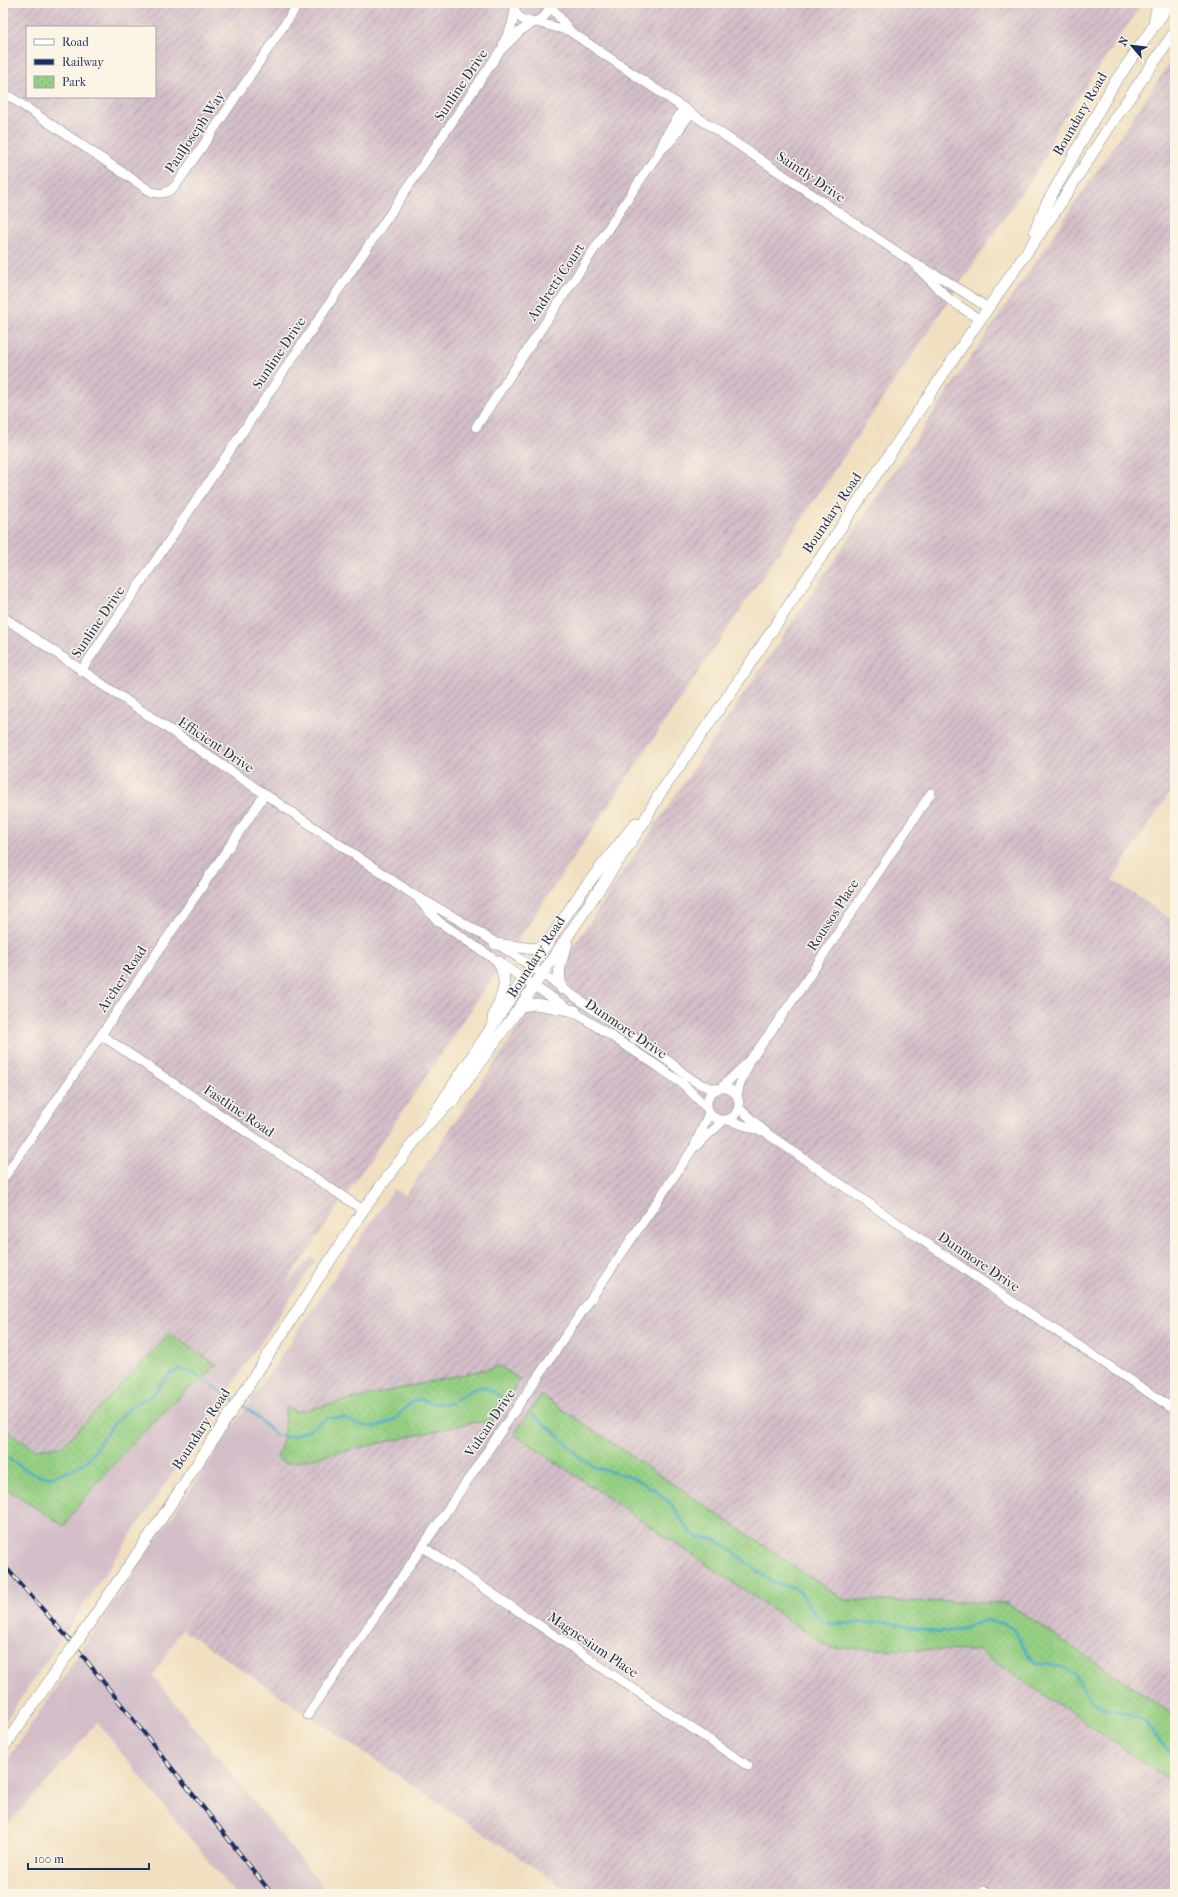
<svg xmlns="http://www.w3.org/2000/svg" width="1178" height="1897" font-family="'IM FELL French Canon',serif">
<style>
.industrial{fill:url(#industrial-furrows);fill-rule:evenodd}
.railway{fill:#d2bdc8}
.park{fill:url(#park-dots);stroke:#587f70}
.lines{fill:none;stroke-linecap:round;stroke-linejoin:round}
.stream{stroke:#4daccc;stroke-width:2.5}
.minor-casing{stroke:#868890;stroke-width:10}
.major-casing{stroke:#868890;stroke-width:12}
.highway-casing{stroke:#868890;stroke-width:14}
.minor{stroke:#fff;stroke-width:9}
.major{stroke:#fff;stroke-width:11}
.highway{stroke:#fff;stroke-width:13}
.rail-casing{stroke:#1b2f5e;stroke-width:4}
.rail{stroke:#fcf5e5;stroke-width:2.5;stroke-dasharray:8;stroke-linecap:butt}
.major-bridge-casing{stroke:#868890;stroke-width:12;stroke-linecap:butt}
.major-bridge{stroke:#fff;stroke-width:11}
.labels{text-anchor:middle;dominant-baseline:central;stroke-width:3;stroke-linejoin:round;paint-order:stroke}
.street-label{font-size:14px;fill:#1b2f5e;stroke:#fcf5e5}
</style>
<defs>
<pattern id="industrial-furrows" width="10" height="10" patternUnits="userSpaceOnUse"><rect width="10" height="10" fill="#d2bdc8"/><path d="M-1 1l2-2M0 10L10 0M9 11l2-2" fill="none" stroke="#aa9aa6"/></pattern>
<pattern id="park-dots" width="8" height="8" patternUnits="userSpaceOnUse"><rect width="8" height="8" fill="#95cf83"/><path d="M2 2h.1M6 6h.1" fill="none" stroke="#80b274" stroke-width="1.8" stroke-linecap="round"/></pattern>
</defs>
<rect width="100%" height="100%" fill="#fcf5e5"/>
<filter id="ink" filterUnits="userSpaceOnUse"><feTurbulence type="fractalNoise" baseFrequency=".025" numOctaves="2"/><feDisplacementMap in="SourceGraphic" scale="8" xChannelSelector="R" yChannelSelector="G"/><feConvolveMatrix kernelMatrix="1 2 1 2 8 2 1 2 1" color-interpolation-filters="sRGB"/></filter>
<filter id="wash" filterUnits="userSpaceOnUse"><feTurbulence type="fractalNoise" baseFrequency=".012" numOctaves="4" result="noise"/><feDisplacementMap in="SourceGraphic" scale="16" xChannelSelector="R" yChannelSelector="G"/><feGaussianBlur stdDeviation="0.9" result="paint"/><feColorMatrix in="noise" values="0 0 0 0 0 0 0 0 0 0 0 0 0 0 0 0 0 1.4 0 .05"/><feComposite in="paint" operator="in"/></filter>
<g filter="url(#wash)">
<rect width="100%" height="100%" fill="#f0e0c1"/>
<!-- industrial -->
<path class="industrial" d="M3 3H1143L1055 131 1047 155 282 1290 208 1375 193 1384 176 1400 99 1480 3 1485ZM27 27H155V97H27Z
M1175 55V785L1112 879 1175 922V1894H573L183 1630 219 1570 277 1458 283 1440 285 1412 359 1264Z"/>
<!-- railway -->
<path class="railway" d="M394 1189 405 1196 359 1264 285 1412 283 1440 277 1458 219 1570 153 1676 328 1894H235L97 1722 50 1779 3 1829V1766Z
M311 1257 316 1260 3 1725V1631L6 1627 3 1624V1486L64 1526 99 1480 176 1400 193 1384 208 1375Z"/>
<!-- park -->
<path class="park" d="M170 1334 217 1365C205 1379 188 1388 175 1401 135 1440 96 1480 64 1526L3 1486V1428L34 1449 62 1446Z
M500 1366 520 1380 492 1422H475L286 1464 277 1458 283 1440 285 1412 287 1407 296 1412Z
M541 1395 844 1600 1007 1603 1175 1716V1783L976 1649 975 1651 830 1648 514 1434Z"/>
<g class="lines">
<!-- stream -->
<path class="stream" d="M240 1404 252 1412 276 1435 289 1437 309 1430 327 1418H345L358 1425 376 1427 394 1420 411 1402 420 1399 432 1403 448 1404 475 1388 485 1387 505 1399
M531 1414 555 1432 581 1458 594 1467 636 1479 655 1490 671 1504 690 1532 697 1537 717 1540 772 1582 794 1588 801 1593 815 1615 822 1621 832 1624 888 1622 937 1633 956 1630 987 1620 1004 1624 1013 1629 1027 1653 1036 1663 1062 1667 1075 1674 1083 1689 1094 1702 1108 1710 1129 1713 1143 1720 1162 1744 1175 1756
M3 1455 33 1474 50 1477 72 1470 88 1460 114 1423 133 1405 151 1396 171 1373 180 1369 193 1373 234 1400"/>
</g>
</g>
<g filter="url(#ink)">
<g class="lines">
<defs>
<path id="minor" d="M514 3C514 28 549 28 549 3
M549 4 571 32 915 264 945 280 988 308
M536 22 570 31
M503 44 512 25 515 10
M3 92 150 191C161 196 169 193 177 184L299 3
M660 151 671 141 691 113
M918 268 949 299 980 320
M476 427 659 152 666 136 684 108
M3 617 414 895C489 934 559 986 628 1034 642 1044 657 1053 671 1063 686 1075 698 1087 718 1089
M81 671 500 51 520 31 535 22
M419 900 438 921 534 986 656 1065 683 1084 707 1108
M101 1035 363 1210
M707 1104a16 16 0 1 1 32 0a16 16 0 1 1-32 0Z
M721 1088 745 1065 757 1051 804 984 931 793
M737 1097 739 1086 748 1066
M739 1108 769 1135 995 1290 1175 1410
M728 1120 761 1131
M696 1146 723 1121
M3 1179 265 794
M423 1547 748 1766
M308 1715 694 1147 709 1113
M984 1891 988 1894"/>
<path id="major" d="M1035 231 1046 205 1113 85 1170 3
M495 944 534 949 548 943
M562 989C556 974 561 958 567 944
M521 1006 536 1004 575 1011
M493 1017C502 995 510 984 498 961
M426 1126 454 1099 522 1004 639 830 659 795 735 686 968 337 1056 210 1113 121 1175 32
M78 1640 163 1516 363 1210 426 1126 582 891 636 823
M3 1748 64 1660"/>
<path id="highway" d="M1155 23 1159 3"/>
</defs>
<!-- minor casing -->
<use href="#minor" class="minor-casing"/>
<!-- major casing -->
<use href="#major" class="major-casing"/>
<!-- highway casing -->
<use href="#highway" class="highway-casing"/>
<!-- minor -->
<use href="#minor" class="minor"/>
<!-- major -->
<use href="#major" class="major"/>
<!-- highway -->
<use href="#highway" class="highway"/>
<defs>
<path id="rail" d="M3 1564 74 1645 272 1894"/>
</defs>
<!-- rail casing -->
<use href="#rail" class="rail-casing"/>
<!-- rail -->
<use href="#rail" class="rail"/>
<defs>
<path id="major-bridge" d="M64 1660 78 1640"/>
</defs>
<!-- major-bridge casing -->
<use href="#major-bridge" class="major-bridge-casing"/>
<!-- major-bridge -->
<use href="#major-bridge" class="major-bridge"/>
</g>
</g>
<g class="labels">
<!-- street labels -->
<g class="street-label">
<text transform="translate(461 85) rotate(-56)">Sunline Drive</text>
<text transform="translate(1080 114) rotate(-60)">Boundary Road</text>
<text transform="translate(195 132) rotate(-56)">PaulJoseph Way</text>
<text transform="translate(811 177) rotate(34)">Saintly Drive</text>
<text transform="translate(556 282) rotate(-56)">Andretti Court</text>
<text transform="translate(279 353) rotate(-56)">Sunline Drive</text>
<text transform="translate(832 513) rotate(-56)">Boundary Road</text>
<text transform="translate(98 622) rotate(-56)">Sunline Drive</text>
<text transform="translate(216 745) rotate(34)">Efficient Drive</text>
<text transform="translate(833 915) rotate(-57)">Roussos Place</text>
<text transform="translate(536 957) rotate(-57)">Boundary Road</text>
<text transform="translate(122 979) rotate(-56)">Archer Road</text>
<text transform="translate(626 1029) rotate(34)">Dunmore Drive</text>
<text transform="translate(239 1111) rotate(34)">Fastline Road</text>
<text transform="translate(979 1262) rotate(34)">Dunmore Drive</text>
<text transform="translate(490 1423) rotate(-56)">Vulcan Drive</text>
<text transform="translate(201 1429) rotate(-57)">Boundary Road</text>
<text transform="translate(593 1645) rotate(34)">Magnesium Place</text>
</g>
</g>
<!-- margin -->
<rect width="1178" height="1897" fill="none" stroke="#fcf5e5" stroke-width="16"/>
<!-- legend -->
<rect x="26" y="26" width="130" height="72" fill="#fcf5e5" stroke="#a2a6af"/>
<rect x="34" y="39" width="20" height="6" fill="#ffffff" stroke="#a2a6af"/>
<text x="62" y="46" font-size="12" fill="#1b2f5e">Road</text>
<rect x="34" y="59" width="20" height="6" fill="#1b2f5e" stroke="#a2a6af"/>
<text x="62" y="66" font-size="12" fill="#1b2f5e">Railway</text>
<rect x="34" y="76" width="20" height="12" fill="url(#park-dots)" stroke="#a2a6af"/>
<text x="62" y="86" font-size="12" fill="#1b2f5e">Park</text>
<!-- north arrow -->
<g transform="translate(1132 46) rotate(298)" stroke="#fcf5e5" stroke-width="3" paint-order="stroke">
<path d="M0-3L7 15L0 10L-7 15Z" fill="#1b2f5e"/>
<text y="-6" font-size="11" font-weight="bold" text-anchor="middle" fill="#1b2f5e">N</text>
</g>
<!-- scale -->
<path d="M28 1863v6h121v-6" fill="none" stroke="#1b2f5e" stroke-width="2"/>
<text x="34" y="1863" font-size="12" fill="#1b2f5e" stroke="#fcf5e5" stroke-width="3" paint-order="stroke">100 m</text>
</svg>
